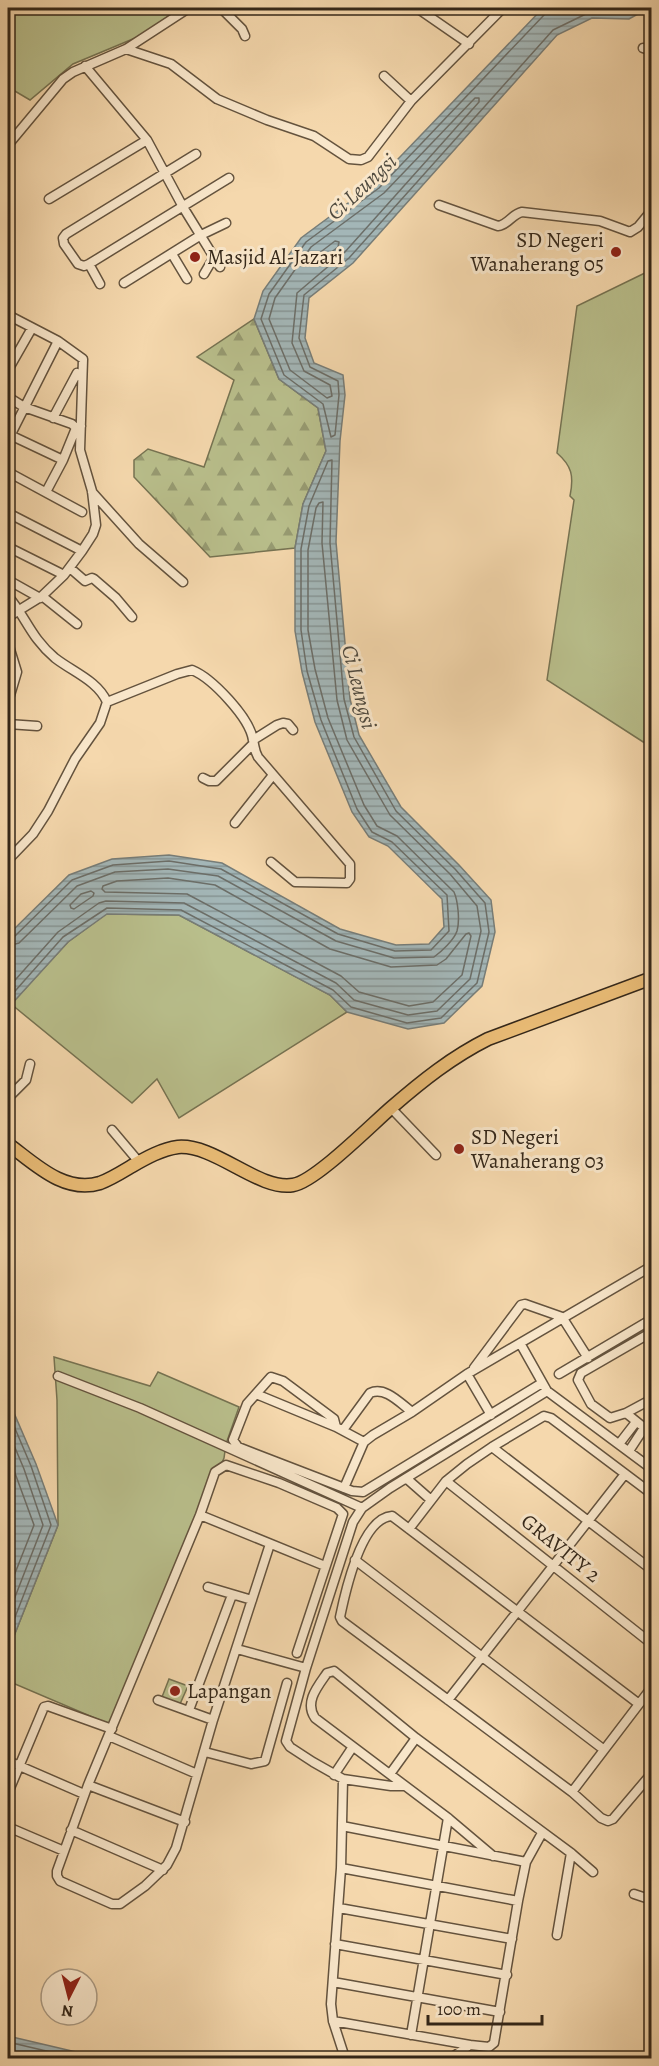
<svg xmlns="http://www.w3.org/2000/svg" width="659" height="2066" font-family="Alegreya,serif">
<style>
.grass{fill:#b9bf8c;stroke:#767352;stroke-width:1.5}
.forest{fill:url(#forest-firs);stroke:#767352;stroke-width:1.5}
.water{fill:url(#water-rules);stroke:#777d78;stroke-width:1.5}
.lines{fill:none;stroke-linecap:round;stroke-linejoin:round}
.shore{stroke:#6c6e68;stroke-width:1.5}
.street-casing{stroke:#64533e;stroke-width:11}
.primary-casing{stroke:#342719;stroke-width:15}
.street{stroke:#f8e6ca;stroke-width:8}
.primary{stroke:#eabc76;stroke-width:12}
.poi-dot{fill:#8f2418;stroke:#f8e6ca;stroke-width:2}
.labels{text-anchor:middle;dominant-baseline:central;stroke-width:6;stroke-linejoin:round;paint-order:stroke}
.poi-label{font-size:21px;fill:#342719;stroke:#f8e6ca;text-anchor:start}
.street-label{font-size:21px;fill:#342719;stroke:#f8e6ca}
.water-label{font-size:22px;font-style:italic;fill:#504b40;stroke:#f8e6ca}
</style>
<defs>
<pattern id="forest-firs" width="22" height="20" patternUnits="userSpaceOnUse" patternTransform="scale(1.5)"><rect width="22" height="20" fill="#b9bf8c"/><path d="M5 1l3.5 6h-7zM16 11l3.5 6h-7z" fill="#979b72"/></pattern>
<pattern id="water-rules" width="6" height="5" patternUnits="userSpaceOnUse" patternTransform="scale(1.5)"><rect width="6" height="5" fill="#a3b6b7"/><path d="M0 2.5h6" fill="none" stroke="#869494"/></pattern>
</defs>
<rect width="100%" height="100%" fill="#f5d8ad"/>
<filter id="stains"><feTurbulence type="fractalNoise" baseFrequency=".00333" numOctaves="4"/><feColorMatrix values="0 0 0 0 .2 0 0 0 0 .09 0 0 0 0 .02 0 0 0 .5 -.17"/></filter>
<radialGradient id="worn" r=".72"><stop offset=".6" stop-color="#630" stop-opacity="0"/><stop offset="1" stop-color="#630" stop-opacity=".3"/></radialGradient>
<!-- grass -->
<path class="grass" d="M8 8H180L140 36 73 64 30 100 8 87Z
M651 270V747L547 680 574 500 570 496C574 476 572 466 557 453L577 306Z
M106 914 179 915 330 995 347 1012 179 1118 157 1079 132 1103 11 1004 68 942Z
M54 1357 150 1386 158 1372 239 1407 226 1444 224 1458 111 1725 8 1681V1651L58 1525 57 1400Z
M169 1679 188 1686 180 1704 162 1697Z"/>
<!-- forest -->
<path class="forest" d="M254 319 279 379 318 408 326 451 303 504 295 548 210 557 134 477V460L148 449 204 467 234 380 197 357Z"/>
<!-- water -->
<path class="water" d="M543 8H649L629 19 592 18 557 35 353 263 309 298 305 338 314 363 343 375 345 395 340 441 336 542 350 699 359 735 401 807 459 865 491 900 495 932 482 986 444 1023 408 1029 347 1012 330 995 179 915 107 914 68 942 8 1008V935L69 875 112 859 169 855 222 863 340 929 396 945 429 944 444 927 442 899 388 846 369 837 352 812 315 722 302 672 295 631V548L303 504 326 451 318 408 279 379 254 319 263 291 301 238 375 183Z
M8 1403 11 1406 36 1464 58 1525 8 1651Z
M8 2036 93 2056 96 2058H8Z"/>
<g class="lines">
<!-- shore -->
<path class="shore" d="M547 8 545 14 379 188 306 242 269 294 261 319 284 375 323 404 331 437 335 435 339 395 338 381 310 367 299 338 304 295 349 258 553 30 590 12H627L637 8
M475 98H479V102L344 253 297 293 292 343 304 371 330 385 332 396 327 398 290 370 269 319 275 298 311 247 384 193Z
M335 241 339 242 338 247 320 261 316 260 318 254Z
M168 878 215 885 330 949 391 967 437 965 446 959 466 934 469 933 471 936 462 975 433 1002 409 1006 359 992 341 976 187 894 105 892 102 889 103 886 117 881Z
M91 891 94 893 93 896 74 909 71 908 70 905 81 894Z
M8 939 14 937 72 880 113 865 169 861 221 869 338 934 395 951 431 950 449 931 447 895 392 842 372 832 357 809 321 720 307 671 301 630V549L309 506 328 461 332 460 330 543 344 699 354 737 396 811 455 869 485 903 489 932 477 983 441 1018 407 1023 351 1007 333 990 181 910 107 908 63 937 8 999
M8 946 19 943 77 886 115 872 168 869 218 876 336 941 394 958 434 957C441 952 454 940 457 931 460 921 458 901 454 892L397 836 377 826 364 805 328 718 315 669 308 630V550L316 508 319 503 323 502 322 543 337 700 347 740 390 815 450 874 477 906 481 931 470 979 437 1011 408 1015 354 1000 336 983 184 903 106 901 99 903 58 932 8 988
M8 1412 31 1466 51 1525 8 1635
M8 1431 24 1469 43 1525 8 1615
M8 1454 34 1525 8 1591
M8 2042 76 2058"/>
<defs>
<path id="street" d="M221 8 242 29 245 36
M417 8 469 44
M643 48 652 51
M126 49 171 64 217 99 267 120 314 136 349 159 361 160 368 157 411 101 503 8
M85 66 147 140 183 207 220 267
M384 76 411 101
M8 145 63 79 73 72 126 49 189 8
M196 154 66 234 63 238 64 244 78 264 84 266 89 264 229 178
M49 199 147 140
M439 205 498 226C508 225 512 214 522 212L600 221 630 232 638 227 652 210
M172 254 187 279
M89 264 100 284
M204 274 214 257
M124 283 201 235 226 223
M8 315 58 341 83 359 80 450 92 491 96 525 93 534 82 551 64 575 42 596 8 617
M8 370 32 328
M8 397 24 407 72 424 76 428 81 426
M53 418 77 373
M8 434 63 460
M8 440 58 341
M8 472 82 512
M46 492 63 460 76 428
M92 492 139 544 183 582
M8 513 82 551
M8 547 64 575
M70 568 85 581 92 578 94 579 116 598 132 617
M8 580 40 598
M8 596C26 617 31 638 55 658 73 672 98 681 107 702L100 723 75 759 48 811 33 834 8 860
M42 596 77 624
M8 643 17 672 8 702
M107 702 177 674 192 670C212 678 250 718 253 740 255 747 254 750 258 757L350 864V879L347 883 295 882 271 862
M8 724 37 726
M253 740 277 725 283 723 288 724 293 730
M203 778 209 781H216L253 744
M235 823 273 775
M8 1098 26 1080 30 1064
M391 1108 436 1155
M112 1130 139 1162
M652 1332 581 1373 578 1380 591 1404 610 1418 626 1413 652 1399
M520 1343 547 1391 652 1469
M474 1368 521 1305 525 1304 562 1317 588 1358
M467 1374 491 1415
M559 1374 652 1319
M58 1376 140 1408 362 1508
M256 1394 336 1427
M626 1413 652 1434
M343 1430 370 1393C385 1386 400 1403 412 1412
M364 1442 336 1427 334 1419 283 1381 271 1377 247 1404 233 1440 238 1447 352 1491 363 1492 542 1383
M619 1444 636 1422
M492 1447 652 1570
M629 1451 644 1428
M406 1478 431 1500
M446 1481 652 1644
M344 1488 364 1442 373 1435 412 1412 467 1374 652 1266
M200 1515 325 1566
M409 1529 446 1481 467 1464 492 1447 544 1416 551 1418 652 1494
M270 1544 213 1720 176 1848 167 1865 145 1886 120 1904H112L60 1881 57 1876V1871L88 1785 200 1515 215 1472 226 1465 279 1483 337 1508 343 1514 297 1653
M355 1560 603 1749
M208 1587 252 1600
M237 1649 306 1668
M158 1700 213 1720
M448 1700 625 1474
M639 1704 392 1516C361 1518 345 1593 340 1617L342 1621 572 1792 601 1818 608 1821 613 1819 652 1773
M189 1710 232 1595
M109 1736 197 1774
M205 1752 251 1764 265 1761 287 1683
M8 1761 84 1794
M390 1774 416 1738
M334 1775 352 1748
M343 1779 341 1868 331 2004 333 2021 345 2058
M88 1785 185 1822
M405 1786H391L343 1779 313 1762 290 1747 286 1741 306 1668 353 1522 362 1508 390 1488 547 1391
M572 1792 652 1687
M8 1793 44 1707 48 1706 112 1729
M342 1826 526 1862
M8 1827 64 1851
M71 1830 163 1870
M493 1856 448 1818 315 1718C304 1702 318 1686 327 1673L334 1671 416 1738 571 1853 593 1872
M341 1868 518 1901
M634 1894 652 1900
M339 1908 512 1939
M557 1935 571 1853
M335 1944 507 1975
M333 1982 500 2012
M333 2021 470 2045
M411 2035 448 1818
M451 2058 470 2045 489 2047 494 2043 518 1901 526 1862 542 1833"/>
<path id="primary" d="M8 1144C34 1163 64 1194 100 1183 111 1179 122 1172 132 1166 146 1158 162 1149 178 1147 215 1144 259 1191 293 1185 315 1182 372 1124 392 1107 422 1081 452 1057 488 1039L652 978"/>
</defs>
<!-- street casing -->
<use href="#street" class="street-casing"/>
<!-- primary casing -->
<use href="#primary" class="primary-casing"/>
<!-- street -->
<use href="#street" class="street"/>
<!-- primary -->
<use href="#primary" class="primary"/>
</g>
<!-- markers -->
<g class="poi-dot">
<circle cx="616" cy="252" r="6"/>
<circle cx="195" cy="257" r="6"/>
<circle cx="459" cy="1149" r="6"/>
<circle cx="175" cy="1691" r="6"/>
</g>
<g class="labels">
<!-- poi labels -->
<g class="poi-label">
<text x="604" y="240" text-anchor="end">SD Negeri<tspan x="604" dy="24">Wanaherang 05</tspan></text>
<text x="207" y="257">Masjid Al-Jazari</text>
<text x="471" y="1137">SD Negeri<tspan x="471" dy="24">Wanaherang 03</tspan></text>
<text x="187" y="1691">Lapangan</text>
</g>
<!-- street labels -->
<g class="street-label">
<text transform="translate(561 1548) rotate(39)">GRAVITY 2</text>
</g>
<!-- water labels -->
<g class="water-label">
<text transform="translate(362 187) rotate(-43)">Ci Leungsi</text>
<text transform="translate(359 687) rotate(76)">Ci Leungsi</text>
</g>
</g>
<!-- margin -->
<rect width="659" height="2066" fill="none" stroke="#f5d8ad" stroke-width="30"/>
<rect x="9" y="9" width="641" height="2048" fill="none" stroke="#342719" stroke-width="3"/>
<rect x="15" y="15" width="629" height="2036" fill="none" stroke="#342719" stroke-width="1.5"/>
<!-- north arrow -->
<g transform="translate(69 1997) rotate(186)"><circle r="28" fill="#f8e6ca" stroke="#aa9a83" stroke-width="1.5"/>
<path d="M0-4.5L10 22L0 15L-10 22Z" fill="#8f2418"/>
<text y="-9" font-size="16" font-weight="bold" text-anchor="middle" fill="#342719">N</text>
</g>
<!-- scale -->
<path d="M428 2015v9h114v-9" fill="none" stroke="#342719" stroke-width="3"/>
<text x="437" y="2015" font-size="18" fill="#342719" stroke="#f8e6ca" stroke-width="4.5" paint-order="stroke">100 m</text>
<rect width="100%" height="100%" filter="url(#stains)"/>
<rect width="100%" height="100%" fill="url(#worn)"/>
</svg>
